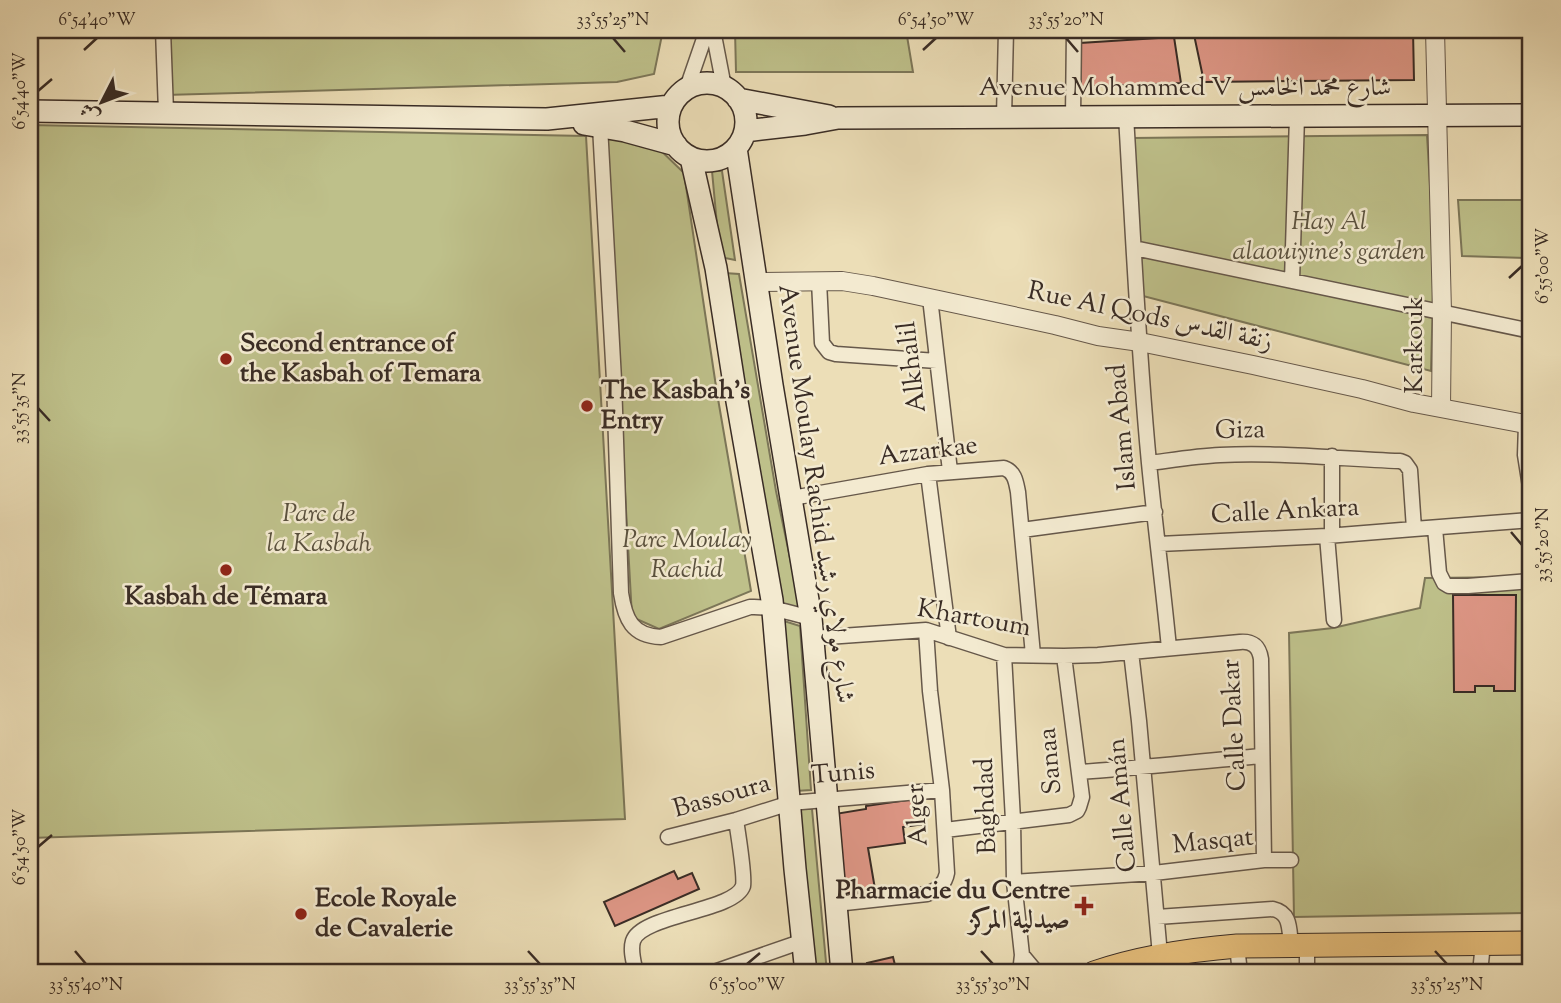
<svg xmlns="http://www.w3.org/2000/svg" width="1561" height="1003" font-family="'Sorts Mill Goudy',Amiri,serif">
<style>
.green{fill:#bec08a;stroke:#7c7658;stroke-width:2}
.building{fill:#dd9685;stroke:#392c25;stroke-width:2}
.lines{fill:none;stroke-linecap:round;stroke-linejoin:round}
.minor-casing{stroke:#66584a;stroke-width:17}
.tertiary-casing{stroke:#66584a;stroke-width:20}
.secondary-casing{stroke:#392c25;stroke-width:24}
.primary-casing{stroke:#392c25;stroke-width:25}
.minor{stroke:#f3ead0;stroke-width:14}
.tertiary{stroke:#f3ead0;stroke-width:18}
.secondary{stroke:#f3ead0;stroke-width:21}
.primary{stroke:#e6bf7c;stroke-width:23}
.ticks{fill:none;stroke:#392c25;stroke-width:2.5}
.poi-dot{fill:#8f2418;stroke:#f3ead0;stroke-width:2.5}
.labels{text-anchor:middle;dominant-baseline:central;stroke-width:5;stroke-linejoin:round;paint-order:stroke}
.street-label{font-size:26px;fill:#392c25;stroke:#f3ead0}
.park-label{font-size:26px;font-style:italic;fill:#5a513e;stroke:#f3ead0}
.poi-label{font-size:26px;font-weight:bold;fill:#392c25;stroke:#f3ead0;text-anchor:start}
.neatline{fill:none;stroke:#392c25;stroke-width:2.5}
.ticks-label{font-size:18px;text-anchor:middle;fill:#392c25}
</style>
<rect width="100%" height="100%" fill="#ecdeb7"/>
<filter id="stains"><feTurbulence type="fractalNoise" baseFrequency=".00286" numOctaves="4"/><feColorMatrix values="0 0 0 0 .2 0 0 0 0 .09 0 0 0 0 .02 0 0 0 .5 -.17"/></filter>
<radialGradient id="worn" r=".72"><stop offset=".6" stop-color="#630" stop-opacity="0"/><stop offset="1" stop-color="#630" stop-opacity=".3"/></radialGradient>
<!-- green -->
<path class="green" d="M171 30H663L654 74 617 82 165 95Z
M735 30H906L913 72H736Z
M30 125 586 136 625 819 30 838Z
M605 133 651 141 684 173 717 393 751 591 659 629 632 617Z
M1427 135 1434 254 1431 371 1143 296 1133 138Z
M712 171H722L735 260 720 257Z
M1458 200H1525L1529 258 1462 256Z
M724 273 739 274 776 491 801 611 779 603Z
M1531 577V913L1294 917 1289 633 1333 628 1420 608 1425 578Z
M784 621 800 626 811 790 796 791Z
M796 809H812L827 973H811Z"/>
<!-- building -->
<path class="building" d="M1193 30H1413L1414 80 1204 82Z
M1174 37 1181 83 1080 87V43Z
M1453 595H1516L1515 691H1494V686H1475V692H1454Z
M921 798 925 824 903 827 905 843 868 848 875 889 842 894 835 814 866 809V806Z
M674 871 678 879 692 873 699 889 615 926 604 902Z
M893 957 897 973H869L867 963Z"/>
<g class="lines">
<defs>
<path id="minor" d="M163 30 166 112
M713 30 724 87
M687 88 707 30
M1126 116C1133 232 1138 348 1149 463 1155 525 1163 586 1169 648
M1004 117 1006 30
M1073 117 1074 30
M600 126 614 380 621 593C625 619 632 636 661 637L750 607C771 606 791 613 811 618
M1134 248 1531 331
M819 281 822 343 829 352 836 354 937 361
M1292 281 1297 116
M930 298 950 471
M1526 424 1525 455 1531 493
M1332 456V535
M1150 463C1173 460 1197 456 1220 455 1280 452 1340 459 1400 461L1405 463 1410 470 1414 529 1531 520
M928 474 949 638
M792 498 928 474 1004 468C1015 472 1016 482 1018 492L1033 655
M1435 528 1439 573 1444 583 1449 586H1468L1531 581
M1022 530 1155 512
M1327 536 1334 620
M1159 544 1327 536 1414 529
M813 638 926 630 1004 655 1064 656 1098 655 1240 642C1252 641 1259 646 1261 659L1264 860
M1131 652 1139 721 1160 955
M1004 655 1013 820 1014 882 1022 955 1020 973
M1079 772C1140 768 1201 761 1262 756
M945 830 1069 815 1077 811 1079 807 1082 797 1064 656
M668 837 736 820 790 803 942 790
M1014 882 1154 873 1264 860H1291
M836 904 927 894C938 890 945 884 947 873L942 790 930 691 926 630
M1157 917 1273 909C1291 913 1289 929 1291 945
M1237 946 1240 973
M1022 955 1037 973
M636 973C634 963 630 951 633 941 641 915 735 911 743 886 745 876 738 833 736 820
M711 973 803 941
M1307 973V944
M1480 973 1483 943"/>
<path id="tertiary" d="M1435 30 1442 312 1441 408
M756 282 842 281 873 286 1055 325 1098 336 1140 342 1253 365 1362 389 1414 403 1531 425"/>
<path id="secondary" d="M668 122a39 39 0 1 1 78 0a39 39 0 1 1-78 0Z
M738 99 829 116
M30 111 547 119 671 106
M584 124 625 131 676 145
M745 131 805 124 838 118 1531 115
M736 148 772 385 811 618 842 973
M691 158 716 268 735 390 772 600 795 869 806 973"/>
<path id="primary" d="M1094 973C1141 957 1188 950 1237 946L1531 943"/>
</defs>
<!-- minor casing -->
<use href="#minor" class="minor-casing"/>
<!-- tertiary casing -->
<use href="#tertiary" class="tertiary-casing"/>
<!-- secondary casing -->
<use href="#secondary" class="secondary-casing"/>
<!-- primary casing -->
<use href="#primary" class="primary-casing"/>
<!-- minor -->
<use href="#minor" class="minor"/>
<!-- tertiary -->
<use href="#tertiary" class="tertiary"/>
<!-- secondary -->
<use href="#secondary" class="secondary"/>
<!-- primary -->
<use href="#primary" class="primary"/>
</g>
<!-- ticks -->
<path class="ticks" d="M613 38 625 52M1066 38 1078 52M84 50 97 38M923 50 936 38M38 91 52 79M1509 278 1522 266M38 408 50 421M1511 532 1522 545M38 847 52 835M75 951 86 964M528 951 540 964M981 951 993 964M1435 951 1447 964M747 964 760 953"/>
<!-- markers -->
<g class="poi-dot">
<circle cx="226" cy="359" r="7"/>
<circle cx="587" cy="406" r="7"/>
<circle cx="226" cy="570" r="7"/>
<path d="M1080.5 895.5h7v7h7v7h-7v7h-7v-7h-7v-7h7z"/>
<circle cx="301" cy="914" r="7"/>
</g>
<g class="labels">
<!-- street labels -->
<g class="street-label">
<text x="1185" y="88">Avenue Mohammed V شارع محمد الخامس</text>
<text transform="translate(1150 317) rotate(12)">Rue Al Qods زنقة القدس</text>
<text transform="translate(1415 345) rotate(-90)">Karkouk</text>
<text transform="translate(913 367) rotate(-97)">Alkhalil</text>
<text transform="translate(1123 427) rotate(-95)">Islam Abad</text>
<text transform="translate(1240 431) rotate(-1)">Giza</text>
<text transform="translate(928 452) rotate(-7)">Azzarkae</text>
<text transform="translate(815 494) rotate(82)">Avenue Moulay Rachid شارع مولاي رشيد</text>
<text transform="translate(1285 512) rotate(-3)">Calle Ankara</text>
<text transform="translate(974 619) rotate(10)">Khartoum</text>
<text transform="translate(1235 725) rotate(-93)">Calle Dakar</text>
<text transform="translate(1051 761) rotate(-95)">Sanaa</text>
<text transform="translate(843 774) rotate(-5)">Tunis</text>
<text transform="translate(722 797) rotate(-16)">Bassoura</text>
<text transform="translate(1123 805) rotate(-95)">Calle Amán</text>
<text transform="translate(987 806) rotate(-92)">Baghdad</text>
<text transform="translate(918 815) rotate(-94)">Alger</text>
<text transform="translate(1213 842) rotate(-6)">Masqat</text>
</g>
<!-- park labels -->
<g class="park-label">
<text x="1329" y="222">Hay Al<tspan x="1329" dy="30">alaouiyine's garden</tspan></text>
<text x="319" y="514">Parc de<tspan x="319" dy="30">la Kasbah</tspan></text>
<text x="687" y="540">Parc Moulay<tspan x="687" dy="30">Rachid</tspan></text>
</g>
<!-- poi labels -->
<g class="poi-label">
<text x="240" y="344">Second entrance of<tspan x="240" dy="30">the Kasbah of Temara</tspan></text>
<text x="601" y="391">The Kasbah's<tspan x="601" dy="30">Entry</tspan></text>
<text x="226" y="597" text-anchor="middle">Kasbah de Témara</text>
<text x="1070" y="891" text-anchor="end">Pharmacie du Centre<tspan x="1070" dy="30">صيدلية المركز</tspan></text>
<text x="315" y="899">Ecole Royale<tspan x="315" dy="30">de Cavalerie</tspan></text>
</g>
</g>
<!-- margin -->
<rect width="1561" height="1003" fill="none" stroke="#ecdeb7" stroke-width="77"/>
<!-- north arrow -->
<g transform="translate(102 102) rotate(228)" stroke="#f3ead0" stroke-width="5" paint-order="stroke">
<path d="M0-5L12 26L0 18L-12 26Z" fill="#392c25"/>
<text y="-10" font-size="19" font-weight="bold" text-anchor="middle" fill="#392c25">ش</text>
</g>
<rect x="38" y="38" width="1484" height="926" class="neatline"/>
<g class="ticks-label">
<text x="97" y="25">6°54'40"W</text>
<text x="613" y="25">33°55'25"N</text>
<text x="936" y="25">6°54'50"W</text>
<text x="1066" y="25">33°55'20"N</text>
<text transform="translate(19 91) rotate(-90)" y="6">6°54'40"W</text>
<text transform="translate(1542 266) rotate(-90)" y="6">6°55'00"W</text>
<text transform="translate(19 408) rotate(-90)" y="6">33°55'35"N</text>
<text transform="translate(1542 545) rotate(-90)" y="6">33°55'20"N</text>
<text transform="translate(19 847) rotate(-90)" y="6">6°54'50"W</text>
<text x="86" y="990">33°55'40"N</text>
<text x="540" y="990">33°55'35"N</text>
<text x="747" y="990">6°55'00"W</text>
<text x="993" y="990">33°55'30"N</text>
<text x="1447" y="990">33°55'25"N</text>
</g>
<rect width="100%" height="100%" filter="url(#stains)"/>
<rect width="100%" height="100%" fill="url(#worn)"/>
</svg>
